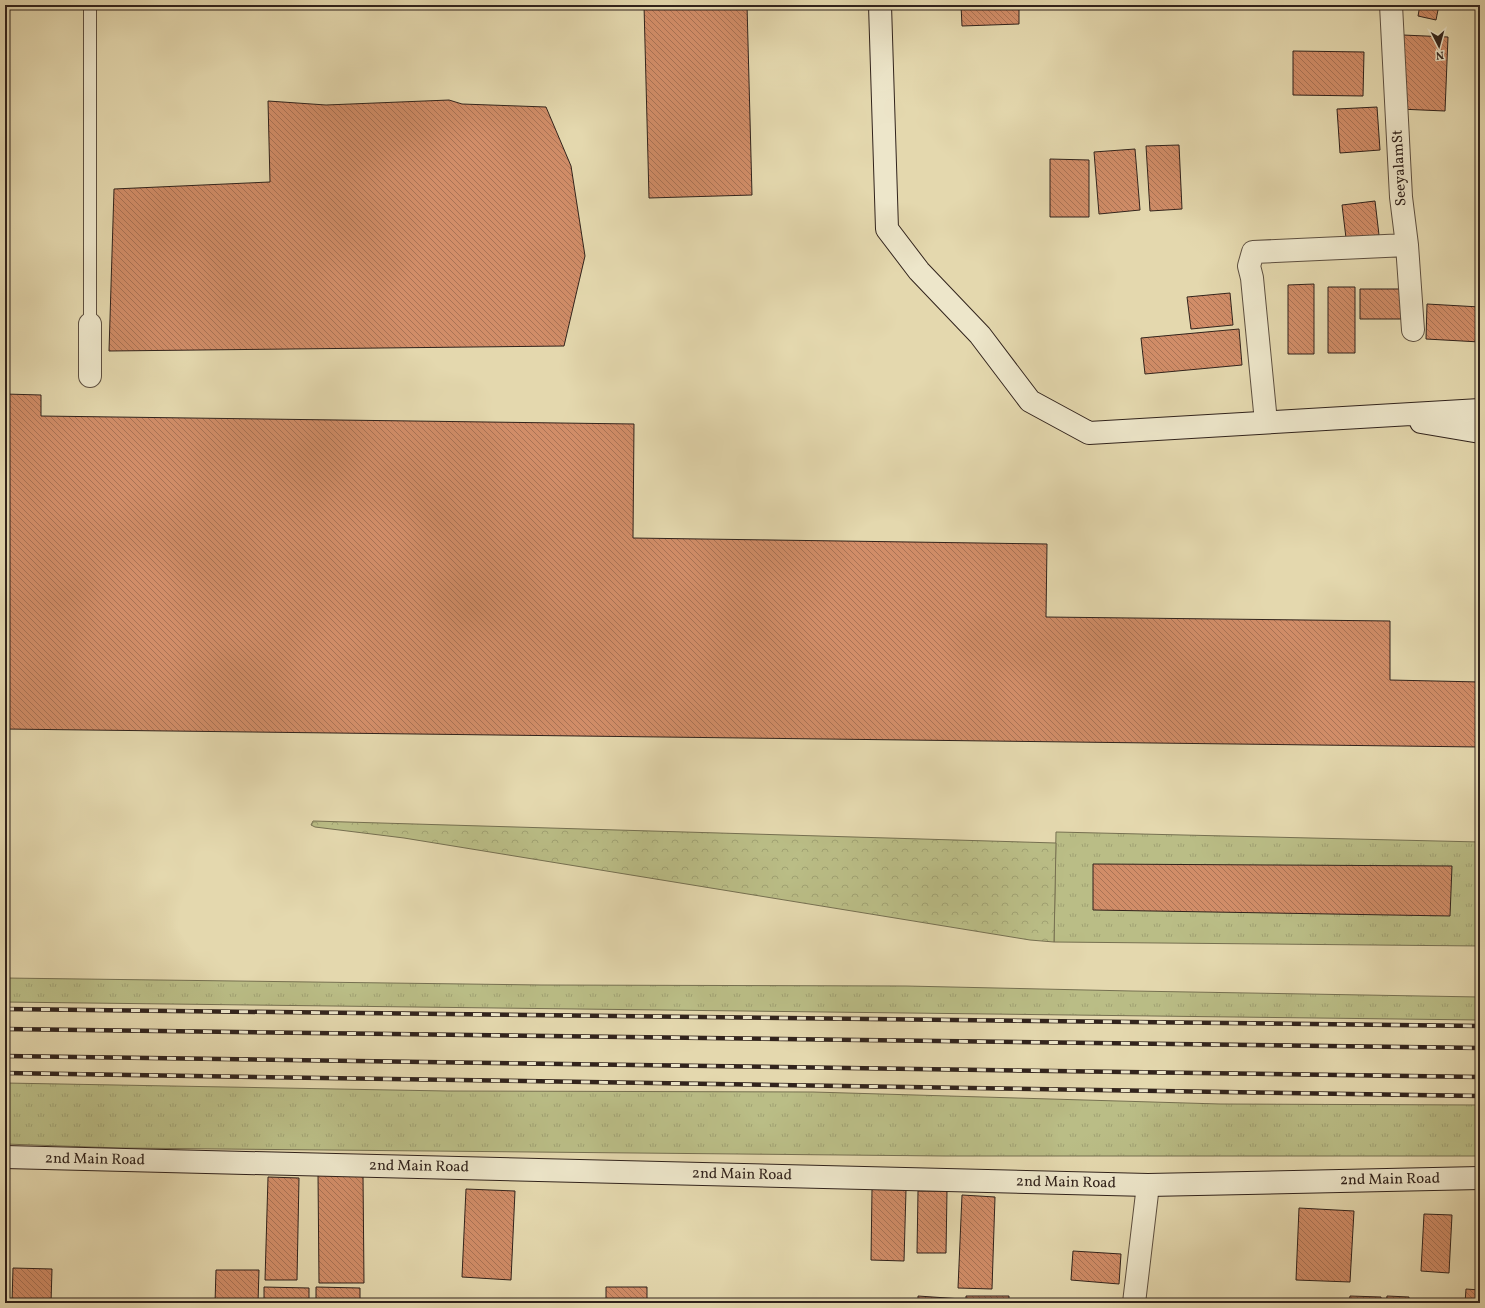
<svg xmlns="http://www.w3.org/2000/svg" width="1485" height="1308" font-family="Vollkorn,serif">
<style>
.grass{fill:url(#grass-tufts);stroke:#767051}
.forest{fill:url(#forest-crowns);stroke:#767051}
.building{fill:url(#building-back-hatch);stroke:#31231c}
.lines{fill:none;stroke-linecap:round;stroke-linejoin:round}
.lane-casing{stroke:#5e5040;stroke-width:14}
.street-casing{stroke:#5e5040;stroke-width:24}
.secondary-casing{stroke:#31231c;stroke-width:24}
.lane{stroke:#ede6ca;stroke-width:12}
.street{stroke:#ede6ca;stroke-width:22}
.secondary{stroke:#ede6ca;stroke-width:22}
.rail-casing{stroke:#31231c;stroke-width:4.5}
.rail{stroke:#ede6ca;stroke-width:3;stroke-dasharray:9;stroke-linecap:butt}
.labels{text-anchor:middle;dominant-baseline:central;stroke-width:4;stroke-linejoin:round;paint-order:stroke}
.street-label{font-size:15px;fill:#31231c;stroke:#ede6ca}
</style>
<defs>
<pattern id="grass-tufts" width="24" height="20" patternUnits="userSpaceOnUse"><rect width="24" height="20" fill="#babd86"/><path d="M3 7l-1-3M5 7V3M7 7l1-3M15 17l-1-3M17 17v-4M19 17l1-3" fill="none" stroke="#a0a273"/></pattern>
<pattern id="forest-crowns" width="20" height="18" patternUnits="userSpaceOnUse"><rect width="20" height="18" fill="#babd86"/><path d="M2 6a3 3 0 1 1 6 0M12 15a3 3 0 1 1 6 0" fill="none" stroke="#a0a273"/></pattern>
<pattern id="building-back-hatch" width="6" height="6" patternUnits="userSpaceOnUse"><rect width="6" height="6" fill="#d18d68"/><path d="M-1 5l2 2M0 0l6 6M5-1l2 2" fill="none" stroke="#aa7355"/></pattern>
</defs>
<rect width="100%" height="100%" fill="#e4d8ae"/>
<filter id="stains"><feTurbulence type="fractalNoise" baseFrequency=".005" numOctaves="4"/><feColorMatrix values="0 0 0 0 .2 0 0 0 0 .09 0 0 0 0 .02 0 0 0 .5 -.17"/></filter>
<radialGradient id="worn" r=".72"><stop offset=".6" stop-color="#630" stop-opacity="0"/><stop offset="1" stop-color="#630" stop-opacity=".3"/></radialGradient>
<!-- grass -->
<path class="grass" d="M1056 832 1480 842V946L1054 942Z
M5 978 541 985 906 986 1132 991 1480 997V1020L5 1002Z
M5 1083 447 1091 813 1092 1220 1104 1480 1105V1156H945L119 1148 5 1144Z"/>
<!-- forest -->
<path class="forest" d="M313 821 1056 843 1054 942 1030 940 404 838 315 827 311 825Z"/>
<!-- building -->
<path class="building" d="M644 5H747L752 195 649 198Z
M961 5H1019V24L962 26Z
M1420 5H1439L1436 20 1418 16Z
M1403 35 1448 37 1445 111 1399 109Z
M1293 51 1364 52 1363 96 1293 95Z
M449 100 462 104 546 107 571 166 585 256 564 346 109 351 114 189 270 182 268 101 326 105Z
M1377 107 1380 150 1340 153 1337 109Z
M1179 145 1182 209 1150 211 1146 146Z
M1135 149 1140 210 1099 214 1094 152Z
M1050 159 1089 160V217H1050Z
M1375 201 1379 235 1346 238 1342 205Z
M1314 284V354H1288V285Z
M1328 287H1355V353H1328Z
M1360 289H1401V319H1360Z
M1230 293 1233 325 1191 329 1187 297Z
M1427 304 1480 307V342L1426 339Z
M1239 329 1242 365 1145 374 1141 338Z
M5 394 41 395V416L634 424 633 538 1047 544 1046 617 1390 621V680L1480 682V747L5 729Z
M1093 864 1452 866 1450 916 1093 910Z
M318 1174H363L364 1283H319Z
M268 1177 299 1178 297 1280H265Z
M466 1189 515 1191 511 1280 462 1277Z
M872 1189 906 1190 904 1261 871 1260Z
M918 1191H947L946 1253H917Z
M962 1195 995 1197 992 1289 958 1288Z
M1299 1208 1354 1211 1350 1282 1296 1280Z
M1424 1214 1452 1215 1449 1273 1421 1271Z
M1073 1251 1121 1254 1119 1284 1071 1280Z
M13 1268 52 1269 51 1303H12Z
M216 1270H259L258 1303H215Z
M264 1287 309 1288V1303H264Z
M316 1287 360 1288V1303H316Z
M606 1287H647V1303H606Z
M1466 1289 1480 1290V1303H1465Z
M918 1296 962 1299V1303H918Z
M966 1296H1009V1303H966Z
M1350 1296 1381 1297V1303H1349Z
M1387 1296 1409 1297V1303H1386Z"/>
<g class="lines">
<defs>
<path id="lane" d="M90 324V5"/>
<path id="street" d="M1391 5 1401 197 1407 245 1413 330
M90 324V376
M1266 422 1252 278 1249 266 1253 252 1407 245
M1134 1303 1148 1185"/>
<path id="secondary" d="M880 5 887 229 919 271 980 335 1030 401 1089 433 1480 410
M1421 422 1480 432
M5 1157 1148 1185 1480 1178"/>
</defs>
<!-- lane casing -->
<use href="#lane" class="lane-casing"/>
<!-- street casing -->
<use href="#street" class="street-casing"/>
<!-- secondary casing -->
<use href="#secondary" class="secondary-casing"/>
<!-- lane -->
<use href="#lane" class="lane"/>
<!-- street -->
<use href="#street" class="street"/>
<!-- secondary -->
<use href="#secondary" class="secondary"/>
<defs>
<path id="rail" d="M5 1009 1480 1026
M5 1029 1480 1048
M5 1056 1480 1077
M5 1073 1480 1096"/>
</defs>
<!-- rail casing -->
<use href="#rail" class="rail-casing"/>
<!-- rail -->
<use href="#rail" class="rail"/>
</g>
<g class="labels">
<!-- street labels -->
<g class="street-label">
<text transform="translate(1400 168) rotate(-93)">SeeyalamSt</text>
<text transform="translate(95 1160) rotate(1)">2nd Main Road</text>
<text transform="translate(419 1167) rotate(1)">2nd Main Road</text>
<text transform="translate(742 1175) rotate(1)">2nd Main Road</text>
<text transform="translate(1390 1180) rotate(-1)">2nd Main Road</text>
<text transform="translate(1066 1183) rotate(1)">2nd Main Road</text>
</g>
</g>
<!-- margin -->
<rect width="1485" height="1308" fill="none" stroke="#e4d8ae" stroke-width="20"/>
<rect x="6" y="6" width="1473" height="1296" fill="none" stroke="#31231c" stroke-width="2"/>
<rect x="10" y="10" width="1465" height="1288" fill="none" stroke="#31231c"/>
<!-- north arrow -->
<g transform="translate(1439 46) rotate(174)" stroke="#ede6ca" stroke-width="3" paint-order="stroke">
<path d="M0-3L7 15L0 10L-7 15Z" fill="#31231c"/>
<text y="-6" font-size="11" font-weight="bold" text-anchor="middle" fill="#31231c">N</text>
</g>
<rect width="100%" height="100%" filter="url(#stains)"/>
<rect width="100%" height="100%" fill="url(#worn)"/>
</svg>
